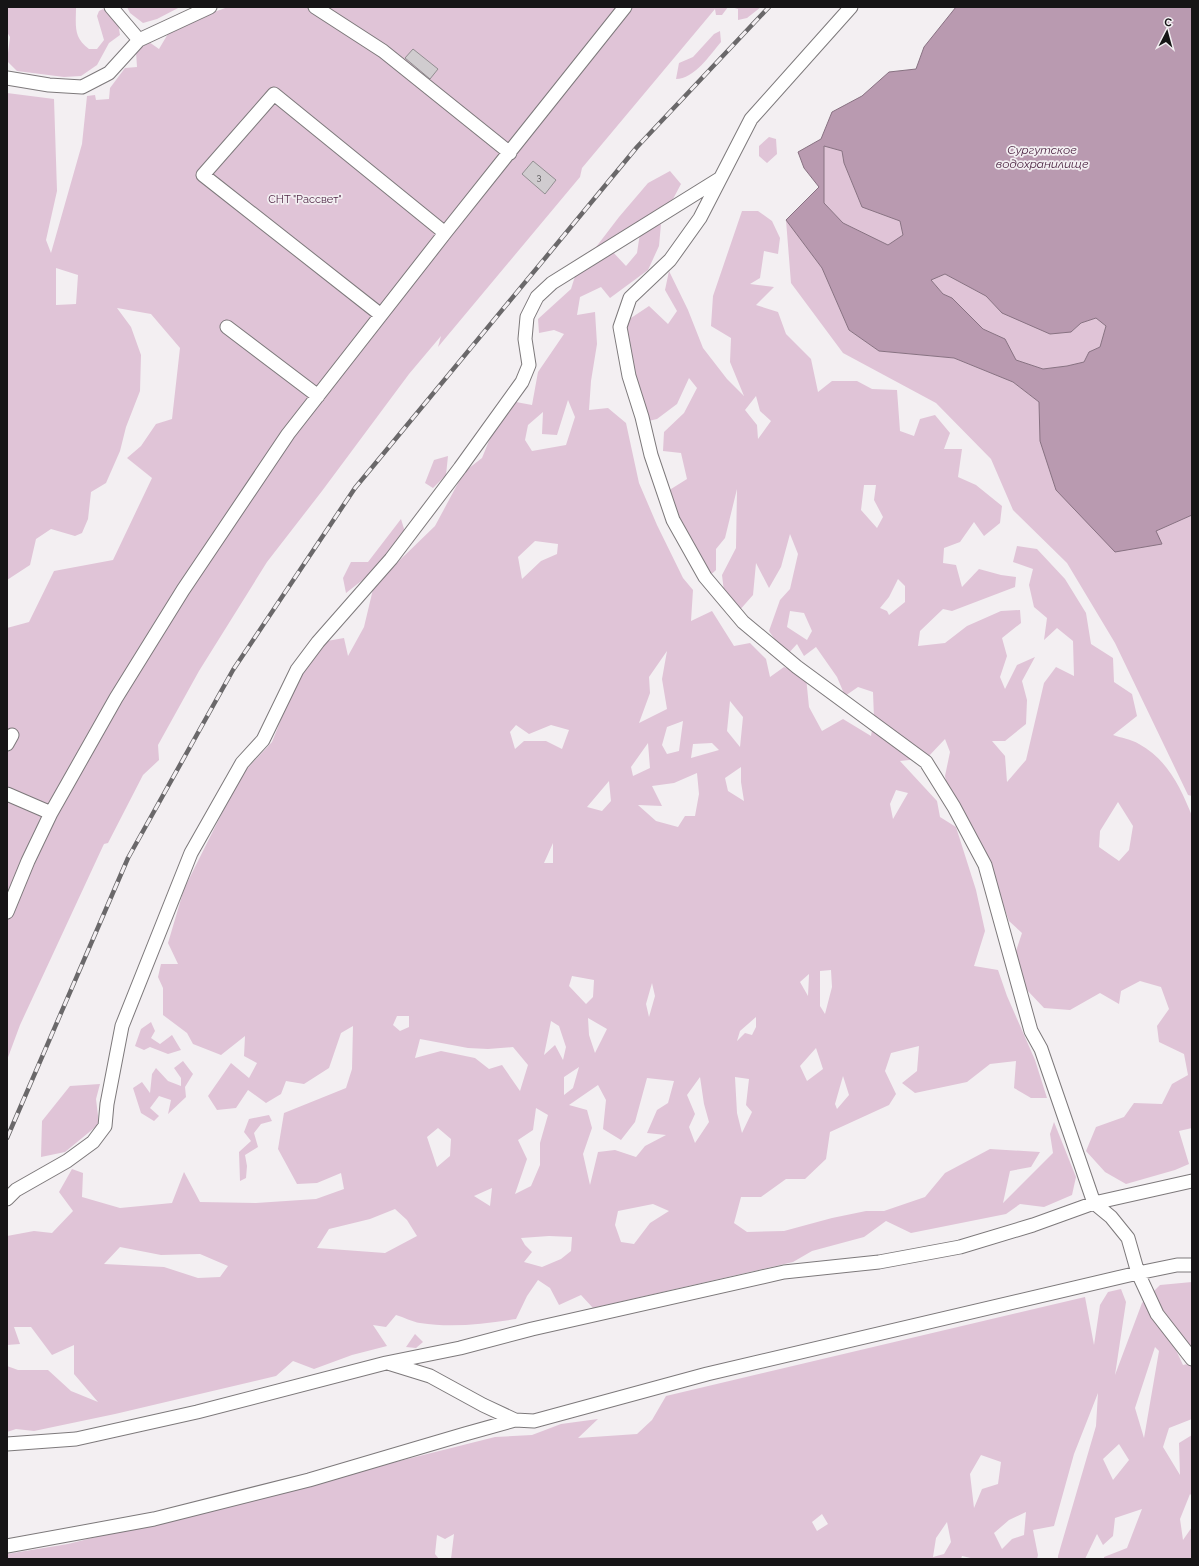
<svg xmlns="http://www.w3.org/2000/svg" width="1199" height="1566" font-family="Raleway,sans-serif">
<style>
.green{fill:#e0c4d7;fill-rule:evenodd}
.water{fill:#b99ab0;stroke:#887282;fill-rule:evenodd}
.building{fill:#d0cccf;stroke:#928e91}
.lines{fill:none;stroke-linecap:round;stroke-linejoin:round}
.minor-casing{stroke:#7d797b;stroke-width:15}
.minor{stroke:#fff;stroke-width:13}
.rail-casing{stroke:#6a686a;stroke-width:4.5}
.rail{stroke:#f3eff2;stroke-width:3;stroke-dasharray:9;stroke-linecap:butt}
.labels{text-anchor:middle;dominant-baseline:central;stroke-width:3.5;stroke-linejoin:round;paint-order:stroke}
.number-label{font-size:9px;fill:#444344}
.park-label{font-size:11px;fill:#502746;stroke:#f3eff2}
.water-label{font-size:12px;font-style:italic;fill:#471e3d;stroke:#f3eff2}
</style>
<rect width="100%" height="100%" fill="#f3eff2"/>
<!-- green -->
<path class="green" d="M7 7H76C76 26 73 37 89 49H97L104 40 97 16 99 11 103 9 118 23 120 35 109 43 97 65 81 76 64 77 17 71 7 61 10 37 7 32Z
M127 7H180L157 19 143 23 130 13Z
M228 7H728L722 15H716L715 9 582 168 580 177 438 347 441 336 409 374 322 491 267 562 199 671 158 745 159 760 143 775 108 843 104 844 103 846 20 1025 7 1060V628L29 622 54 571 113 560 152 478 127 458 141 446 156 424 172 419 180 348 151 314 117 308 131 327 141 355 140 391 126 427 120 451 106 483 91 492 88 519 82 533 75 536 51 529 36 539 30 565 7 580V93L54 99 57 191 46 240 51 253 82 144 87 96 95 95 96 100 109 99 110 88 125 68 137 67 136 51 149 42 159 49 172 27ZM56 268 78 275 76 304 56 305Z
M731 7H761L747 18 738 20V9Z
M720 31 721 42C710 55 694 79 676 79L679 63 693 57 714 34Z
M769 137 776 139 777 154 767 163 759 156V146Z
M824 146 842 151 844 163 862 207 900 221 903 235 888 245 843 223 824 203Z
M670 171 681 184 673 199 638 224 593 251 619 217 648 183Z
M742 211H758L772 221 780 238 778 254 764 251 760 278 750 284 774 287 756 305 778 312 786 334 811 359 818 392 832 381H857L872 389 897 390 900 431 914 436 920 419 935 415 950 433 944 449H962L958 477 976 485 1002 506 1000 523 984 536 974 522 960 542 944 548 943 563 956 565 962 587 979 569 1001 575 1016 577 1015 587 952 611 943 609 920 631 918 646 945 643 967 626 1001 611 1020 610 1021 623 1002 638 1007 656 1000 677 1005 689 1017 665 1035 657 1022 681 1027 700 1026 724 1005 741H992L1005 756 1007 782 1026 760 1044 683 1056 667 1074 676 1073 641 1057 628 1044 640 1047 618 1034 607 1029 585 1033 569 1013 562 1017 546 1037 549 1065 579 1086 613 1091 644 1113 658 1114 682 1132 694 1137 716 1113 735C1121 738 1131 739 1139 744 1167 759 1181 788 1192 816V1128L1179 1131 1189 1164 1175 1170 1126 1184 1105 1172 1086 1151 1096 1127 1124 1117 1134 1103 1162 1104 1172 1084 1188 1075 1184 1054 1159 1042 1157 1026 1169 1009 1161 987 1140 981 1121 991 1119 1004 1100 993 1070 1010 1044 1008 1026 989 1015 954 1022 933 1009 921 991 870 950 800 945 776 950 752 945 739 927 758 900 761 937 801 940 817 956 827 976 890 985 931 974 966 998 970 1007 996 1035 1060 1047 1098H1031L1014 1088 1016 1061 990 1064 967 1082 915 1093 902 1083 917 1071 919 1046 891 1053 885 1071 896 1094 889 1105 830 1132 826 1159 805 1179H786L761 1197H741L734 1223 747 1232 784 1231 832 1218 866 1211H884L925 1197 945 1173 990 1149 1040 1152 1031 1167 1010 1171 1003 1203 1053 1153 1050 1134 1054 1122 1076 1177 1072 1195 1044 1207 1020 1204 1006 1214 911 1233 886 1221 864 1237 812 1251 793 1262 593 1308 581 1295 559 1305 550 1288 538 1280 527 1296 516 1319C484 1324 452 1328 420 1323 412 1322 404 1317 396 1315L386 1327 373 1325 387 1346 352 1355 314 1369 293 1361 276 1376 115 1414 34 1431 16 1429 7 1432V1366L18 1370H48L71 1391 98 1402 74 1374V1345L52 1355 31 1327H14L20 1344 7 1345V1236L34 1231 52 1233 73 1211 59 1192 72 1169 83 1173 82 1197 120 1208 172 1203 184 1172 200 1202 256 1203 316 1199 344 1189 341 1173 317 1183 297 1184 278 1149 284 1113 346 1088 352 1069 353 1026 341 1033 329 1068 304 1084 286 1081 281 1094 266 1103 248 1090 236 1108 217 1110 208 1096 231 1063 249 1078 257 1063 244 1056 245 1036 221 1055 193 1044 187 1033 163 1015V988L158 977 161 964H178L168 943 184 889 241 775 272 742 296 682 327 641 344 638 348 656 364 627 374 585 435 526 464 472 482 458 495 426 516 402 532 405 538 372 564 334 554 330 539 333 538 319 571 289 576 273 611 250 626 266 637 253 640 233 661 224 659 246 648 270 610 298 601 287 580 297 577 315 595 312 597 344 591 381 589 410 608 408 626 423 639 483 657 525 683 578 693 590 691 621 712 611 734 646 750 643 766 659 770 677 784 667 806 677 809 707 822 731 843 719 871 736 874 718 873 692 858 687 845 696 837 677 816 647 804 656 797 644 786 656 769 631 780 600 790 589 798 554 790 534 781 567 769 588 756 563 753 595 738 612 726 608 722 575 736 548 737 489 725 538 716 549V570L704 581 666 507 671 489 687 479 681 453 663 451 664 432 684 413 697 388 689 378 677 404 657 419 644 422 624 346 628 320 649 306 668 324 677 311 665 290 669 271 688 310 703 348 727 379 744 396 730 362 731 338 711 326 713 296ZM756 396 760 411 771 421 758 439 757 425 745 410ZM568 400 575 417 566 445 532 451 525 440 528 425 543 412 542 434 557 435ZM864 485H876L874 500 883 517 877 528 861 510ZM535 541 558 544 557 554 541 561 522 579 518 557ZM898 579 905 586V602L889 615 887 611 880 608 889 597ZM790 611 804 613 812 631 807 640 787 627ZM667 651 662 679 667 709 639 723 650 693 649 677ZM730 701 743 717 740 747 727 731ZM683 721 679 751 667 754 662 745 667 727ZM516 725 529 734 551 725 569 730 562 749 546 741H524L515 749 510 732ZM648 743 650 768 633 776 631 767ZM712 743 719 750 691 758 693 744ZM741 767V782L744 801 728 791 725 778ZM697 773 699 794 695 816H685L678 827 656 821 638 805 662 806 652 786 674 783ZM609 781 611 801 602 811 587 807ZM896 790 908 793 893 819 890 804ZM1118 802 1133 826 1129 850 1119 861 1099 847 1100 831ZM553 843V863H544ZM831 970 832 987 825 1014 820 1006V971ZM809 974V975L808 996 800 982ZM572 976 594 980 593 997 586 1004 569 986ZM652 983 655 996 649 1017 646 1004ZM397 1016H409V1027L400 1031 393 1025ZM756 1017V1027L752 1035 745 1033 737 1041 740 1031ZM588 1018 607 1029 595 1053 589 1035ZM551 1021 559 1026 566 1047 563 1060 555 1045 544 1055ZM420 1039 468 1048 488 1049 513 1047 528 1065 520 1091 502 1065 489 1069 475 1058 441 1051 415 1058ZM816 1048 823 1069 807 1081 800 1066ZM579 1067 573 1088 564 1095V1077ZM843 1076 849 1095 837 1109 835 1104ZM700 1077 704 1104 709 1122 695 1143 689 1127 695 1114 687 1095ZM735 1077 749 1079 746 1105 752 1112 742 1133 737 1113ZM647 1078 674 1081 668 1103 657 1110 647 1133 666 1135 645 1146 636 1157 615 1150 598 1152 590 1185 583 1154 592 1128 587 1110 569 1105 598 1085 606 1100 603 1129 621 1140 635 1122ZM536 1108 548 1115 540 1143V1165L531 1186 515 1194 527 1159 518 1140 533 1130ZM438 1128 451 1139 450 1156 437 1167 427 1137ZM492 1188 490 1206 474 1196ZM653 1204 669 1211 650 1223 634 1244 621 1242 615 1225 618 1211ZM395 1209 407 1220 417 1236 385 1253 317 1248 329 1229 370 1219ZM549 1236 572 1237 571 1251 561 1259 542 1267 524 1262 532 1252 525 1245 521 1238ZM120 1247 161 1255 200 1254 228 1266 220 1277 198 1278 164 1267 104 1264Z
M786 220 822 268 849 330 879 351 954 358 1013 382 1039 402 1040 441 1162 544 1155 531 1192 515V796L1188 795 1115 643 1067 563 1013 510 991 459 936 403 843 353 791 283Z
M945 274 986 296 1002 313 1071 332 1081 323 1096 318 1106 326 1100 347 1089 352 1084 362 1067 366 1043 369 1015 360 1005 339 983 329 952 298 943 294 931 280Z
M448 456 446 475 433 488 425 483 434 460Z
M401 519 405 532 374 571 346 593 343 578 351 562H368Z
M151 1022 155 1031 151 1038 160 1044 172 1035 181 1050 168 1054 150 1047 144 1050 135 1046 141 1029Z
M183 1061 193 1074 185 1087 186 1097 168 1114 171 1100 159 1096 150 1108 159 1116 154 1121 141 1113 133 1088 142 1082 150 1093 152 1074 156 1068 168 1081 181 1086V1078L174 1068Z
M100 1084 96 1099 99 1124 65 1152 41 1157 42 1121 70 1086Z
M269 1115 272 1121 261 1124 254 1133 258 1147 245 1155 247 1166 246 1178 240 1181 239 1152 251 1141 244 1132 249 1119Z
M1192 1282V1345L1176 1350 1183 1365 1192 1363V1419L1169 1428 1163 1447 1180 1475 1179 1443 1192 1435V1496L1190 1494 1180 1519 1183 1540 1192 1527V1559H1104V1557L1127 1548 1142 1509 1115 1518 1113 1536 1103 1545 1097 1534 1085 1559H1058V1556L1096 1426 1098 1393 1074 1454 1054 1526 1033 1530 1038 1555 1037 1559H975L962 1556 961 1559H451L454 1534 445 1539 437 1535 435 1554 439 1559H7V1554L68 1544 495 1437 532 1435 561 1424 598 1419 578 1438 637 1434 652 1420 666 1396 1085 1297 1094 1345 1100 1305 1108 1292 1121 1289 1126 1302 1115 1375 1142 1303 1160 1285ZM1155 1347 1159 1351 1144 1438 1135 1408ZM1119 1444 1129 1460 1113 1480 1103 1459ZM981 1455 1001 1462 998 1484 982 1489 974 1508 970 1474ZM1026 1512 1024 1535 1012 1539 1002 1549 994 1533 1009 1520ZM822 1514 828 1524 817 1531 812 1522ZM947 1522 951 1542 944 1554 933 1557 936 1538Z
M415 1334 423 1342 416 1348 406 1347Z"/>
<!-- water -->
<path class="water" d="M956 7H1192V515L1156 531 1162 544 1115 552 1056 490 1040 441 1039 402 1013 382 954 358 879 351 849 330 822 268 786 220 819 187 804 168 798 152 821 139 832 112 862 96 889 72 916 69 924 47ZM824 146 842 151 844 163 862 207 900 221 903 235 888 245 843 223 824 203ZM945 274 986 296 1002 313 1050 334 1071 332 1081 323 1096 318 1106 326 1100 347 1089 352 1084 362 1067 366 1043 369 1016 360 1005 339 983 329 952 298 943 294 931 280Z"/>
<!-- building -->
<path class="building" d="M413 49 438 69 430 79 405 58Z
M533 161 556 180 545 194 522 174Z"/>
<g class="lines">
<defs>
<path id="minor" d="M111 7 139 40
M315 7 383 51 510 153
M851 7 751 119 700 218 670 260 630 298 620 327 629 376 642 417 651 455 673 520 705 577 743 622 797 667 926 762 954 807 985 865 1031 1031 1041 1049 1094 1203 1111 1217 1128 1238 1138 1273 1157 1314 1192 1359
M7 78 49 85 82 87 109 73 139 40 210 7
M381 315 203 175 274 94 445 233
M227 327 318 396
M7 744 12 735
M7 794 51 813
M7 912 28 861 51 813 116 698 183 590 288 434 445 233 625 7
M7 1199 16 1190 67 1161 93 1142 105 1126 107 1104 122 1026 191 853 242 763 263 740 297 670 318 642 391 559 460 468 522 382 529 365 525 339 527 317 537 297 552 283 719 179
M388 1363 430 1376 483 1405 515 1420
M7 1444 76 1439 197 1412 386 1363 460 1348 532 1329 784 1272 879 1262 960 1247 1033 1225 1094 1203 1192 1181
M7 1546 154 1519 309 1480 465 1434 515 1420 534 1421 707 1374 1138 1273 1177 1265H1192"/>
</defs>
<!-- minor casing -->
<use href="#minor" class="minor-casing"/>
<!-- minor -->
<use href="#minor" class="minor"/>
<defs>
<path id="rail" d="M7 1138 128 858 233 670 355 488 637 147 769 7"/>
</defs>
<!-- rail casing -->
<use href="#rail" class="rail-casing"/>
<!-- rail -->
<use href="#rail" class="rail"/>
</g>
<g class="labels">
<!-- number labels -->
<g class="number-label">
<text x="539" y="177">3</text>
</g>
<!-- park labels -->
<g class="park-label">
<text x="305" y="199">СНТ "Рассвет"</text>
</g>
<!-- water labels -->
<g class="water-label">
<text x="1042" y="150">Сургутское<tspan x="1042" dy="14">водохранилище</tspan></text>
</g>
</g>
<!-- border -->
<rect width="1199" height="1566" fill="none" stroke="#161516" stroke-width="16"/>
<!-- north arrow -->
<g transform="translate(1167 32) rotate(6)" stroke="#f3eff2" stroke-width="3" paint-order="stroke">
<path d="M0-3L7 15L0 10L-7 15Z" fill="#161516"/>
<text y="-6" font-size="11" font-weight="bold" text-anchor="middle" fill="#161516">С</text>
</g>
</svg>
